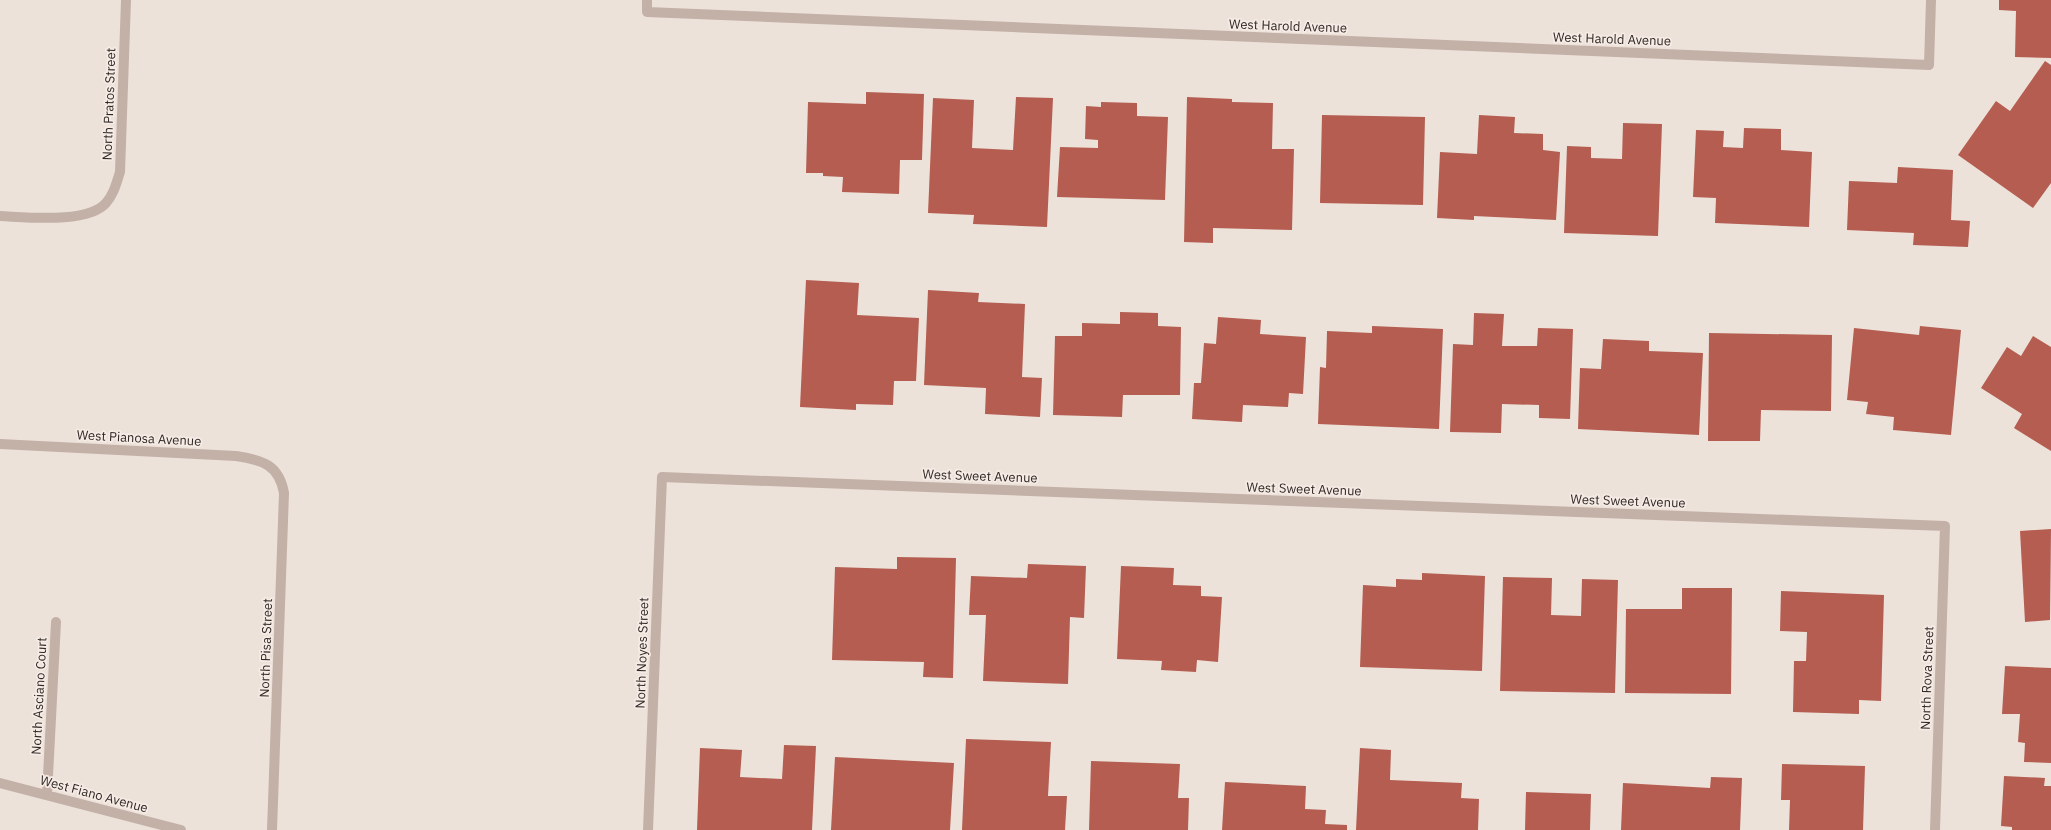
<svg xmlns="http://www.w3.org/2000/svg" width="2051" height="830" font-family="'IBM Plex Sans',sans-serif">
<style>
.building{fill:#b45d50}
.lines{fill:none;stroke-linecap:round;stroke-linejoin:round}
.minor{stroke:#c3b1a7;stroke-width:10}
.labels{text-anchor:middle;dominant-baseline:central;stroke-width:3.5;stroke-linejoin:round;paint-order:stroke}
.street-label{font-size:13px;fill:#312927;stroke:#f6ece5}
</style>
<rect width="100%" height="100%" fill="#ede2da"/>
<!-- building -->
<path class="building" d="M1999 0H2051V58L2015 57 2016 11 1999 10Z
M2045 61 2051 65V183L2033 208 1958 155 1996 101 2010 111Z
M866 92 924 94 922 160H900L899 194 842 192 843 177 823 176V173H806L808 102 866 104Z
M1016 97 1053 98 1047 227 973 224 974 215 928 213 933 98 974 100 972 148 1013 150Z
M1187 97 1232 99V102L1273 103 1272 149H1294L1292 230 1213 228V243L1184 242Z
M1101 102 1137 103V116L1168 117 1165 200 1057 197 1060 147 1098 148V140L1085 139 1086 106 1101 107Z
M1322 115 1425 117 1423 205 1320 203Z
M1479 115 1515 117 1514 133 1543 134V150L1560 152 1556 220 1474 216V220L1437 218 1440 152 1477 154Z
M1623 123 1662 124 1658 236 1564 233 1567 146 1591 147V158L1622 159Z
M1744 128 1781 129V150L1812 152 1809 227 1715 223 1716 198 1693 197 1696 130 1724 131 1723 147 1743 148Z
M1898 167 1953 170 1951 220 1970 221 1968 247 1913 245 1914 233 1847 230 1849 181 1897 183Z
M806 280 859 283 857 315 919 318 916 381H894L893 405 856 404V410L800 407Z
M928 290 979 293 978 302 1025 304 1022 377 1042 378 1040 417 985 414 986 388 924 385Z
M1120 312 1158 313V326L1181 327 1180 395H1123L1122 417 1053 415 1055 336H1082V323L1120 324Z
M1474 313 1504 314 1502 346H1537L1538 328 1573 329 1570 419 1539 418V405L1502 404 1501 433 1450 432 1453 344 1473 345Z
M1218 317 1261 320 1260 334 1306 337 1303 394 1289 393 1288 407 1243 405 1242 422 1192 419 1194 383H1201L1204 343 1216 344Z
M1372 326 1443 329 1439 429 1318 424 1320 367 1326 368 1327 331 1372 333Z
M1920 326 1961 330 1951 435 1893 430 1894 417 1866 414 1868 402 1847 400 1854 328 1919 335Z
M1709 333 1832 335 1831 411 1761 410 1760 441H1708Z
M2033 336 2051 347V451L2014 428 2022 414 1981 388 2007 347 2021 356Z
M1603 339 1649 341V351L1703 353 1699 435 1578 429 1580 368 1601 369Z
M2051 529 2050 620 2025 622 2020 531Z
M897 557 956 558 953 678 923 677 924 662 832 660 835 567 897 569Z
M1028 564 1086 566 1084 618 1070 617 1068 684 983 681 986 615H969L971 576 1027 578Z
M1121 566 1174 568 1173 585 1201 586V596L1222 597 1218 662 1197 660 1196 672 1161 670 1162 661 1117 659Z
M1422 573 1485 576 1482 671 1360 667 1363 585 1396 587V579L1422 580Z
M1503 577 1552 578 1551 615 1581 616 1582 579 1618 580 1615 693 1500 691Z
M1682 588H1732L1731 694 1625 693 1626 609H1682Z
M1781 591 1884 595 1881 701 1859 700V714L1793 712 1794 661H1806L1807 632 1780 631Z
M2005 666 2051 668V763L2024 762 2025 743 2018 742 2020 714H2002Z
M966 739 1051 742 1048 796H1067L1065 830H962Z
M784 745 816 746 812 830H697L700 748 742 750 740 777 782 779Z
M1360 748 1391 750 1390 780 1462 783 1461 798 1479 799 1478 830H1356Z
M835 757 954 763 950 830H831Z
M1091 761 1180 764 1178 798H1189L1188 830H1089Z
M1782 764 1865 766 1863 830H1789L1790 800H1781Z
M2004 776 2045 778 2044 786H2051V830H2012V827L2001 826Z
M1711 777 1742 778 1740 830H1621L1623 783 1710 788Z
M1225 782 1306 786 1305 809 1326 810 1325 824 1347 825V830H1222Z
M1526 792 1591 794 1590 830H1525Z"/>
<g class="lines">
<!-- minor -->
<path class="minor" d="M647 0V12L1929 65 1931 0
M0 216C26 217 88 224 106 203 114 194 116 184 120 172L126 0
M0 444 236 456C263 460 279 465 284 493L272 830
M0 783 181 830
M47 795 56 622
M648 830 662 477 1945 526 1935 830"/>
</g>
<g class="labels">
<!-- street labels -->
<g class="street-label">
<text transform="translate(1288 26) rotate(2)">West Harold Avenue</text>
<text transform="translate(1612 39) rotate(2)">West Harold Avenue</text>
<text transform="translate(109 104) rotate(-88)">North Pratos Street</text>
<text transform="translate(139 438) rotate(3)">West Pianosa Avenue</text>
<text transform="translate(980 476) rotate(2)">West Sweet Avenue</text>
<text transform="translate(1304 489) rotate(2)">West Sweet Avenue</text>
<text transform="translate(1628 501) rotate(2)">West Sweet Avenue</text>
<text transform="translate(266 648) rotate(-88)">North Pisa Street</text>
<text transform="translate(642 653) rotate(-88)">North Noyes Street</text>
<text transform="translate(1927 678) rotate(-88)">North Rova Street</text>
<text transform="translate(39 696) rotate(-87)">North Asciano Court</text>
<text transform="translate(94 794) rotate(15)">West Fiano Avenue</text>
</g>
</g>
</svg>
